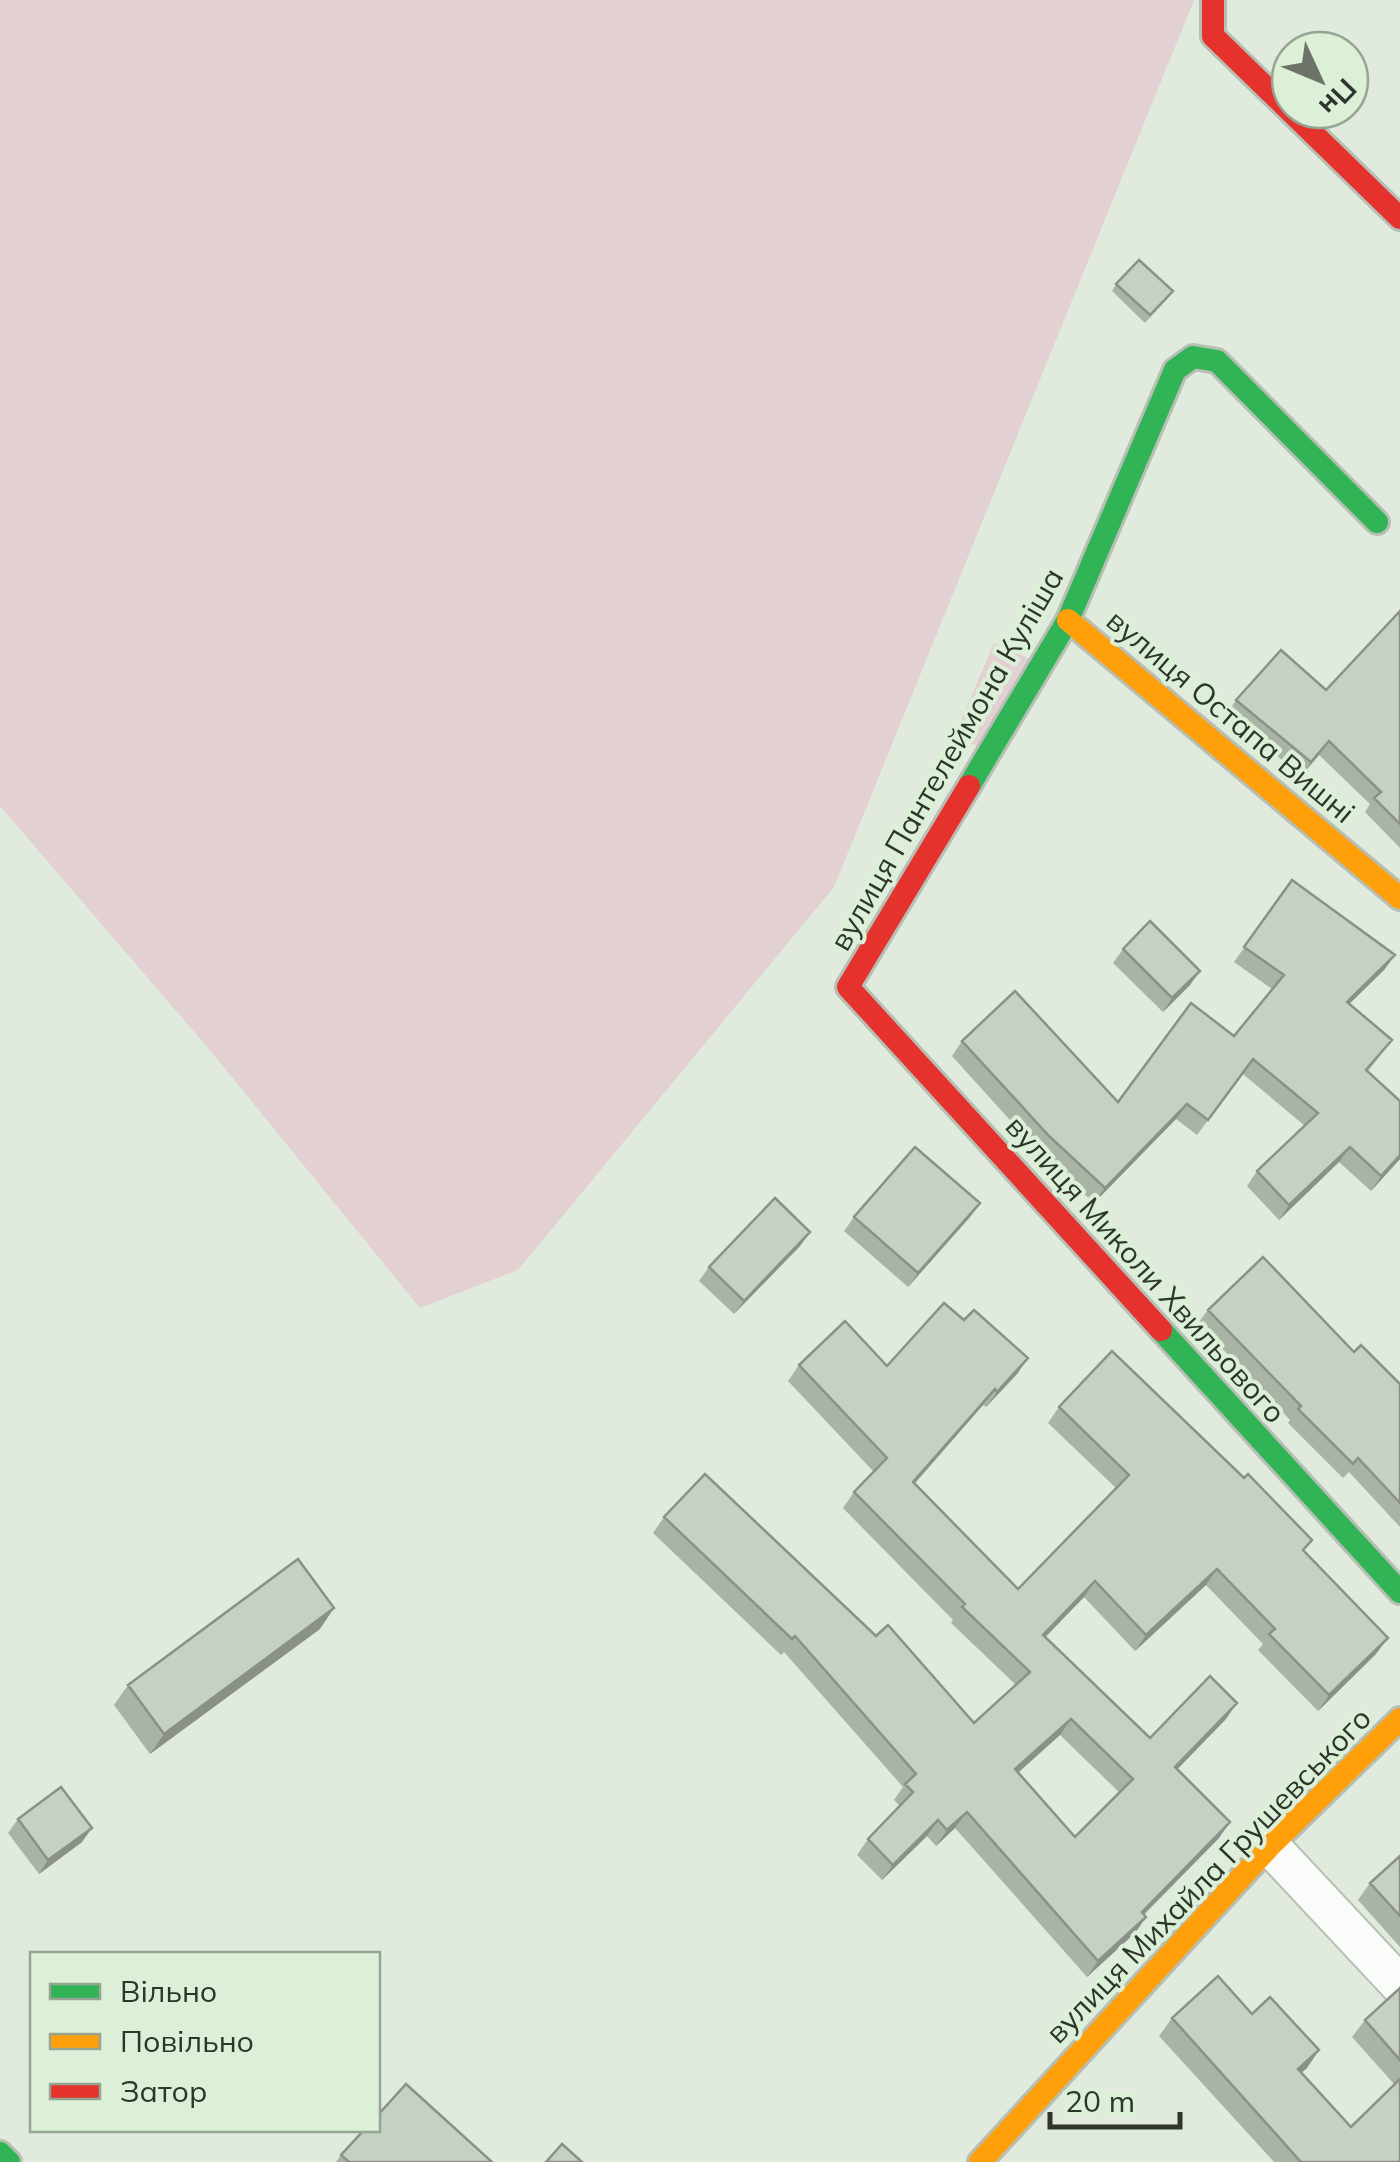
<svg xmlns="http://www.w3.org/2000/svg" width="1400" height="2162" font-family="Mulish,sans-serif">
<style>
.green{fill:#e2d0d2}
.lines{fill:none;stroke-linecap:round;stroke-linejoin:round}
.street-casing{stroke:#b7bfb4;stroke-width:42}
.fast-casing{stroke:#b7bfb4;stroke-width:28}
.slow-casing{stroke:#b7bfb4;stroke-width:28}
.jam-casing{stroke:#b7bfb4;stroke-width:28}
.street{stroke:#fafcfa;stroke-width:38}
.fast{stroke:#30b455;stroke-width:22}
.slow{stroke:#ff9f0a;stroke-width:22}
.jam{stroke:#e5322d;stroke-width:22}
.wall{fill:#a9b4a7;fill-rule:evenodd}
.shaded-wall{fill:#8a9288}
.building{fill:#c5d1c2;stroke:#8a9288;stroke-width:2.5;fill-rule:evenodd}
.labels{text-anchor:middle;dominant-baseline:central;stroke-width:8;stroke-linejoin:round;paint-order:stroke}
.street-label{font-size:30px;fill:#2e352c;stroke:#dcf0d7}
</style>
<rect width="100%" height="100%" fill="#e0eadd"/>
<!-- green -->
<path class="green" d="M0 0H1194L834 887 518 1270 420 1308 209 1049 0 806Z
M994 643 1035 661 990 751 954 737Z"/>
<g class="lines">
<defs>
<path id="street" d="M1270 1846 1400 1985"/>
<path id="fast" d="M969 786 1068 620 1175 370 1193 357 1217 361 1377 522
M1161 1330 1400 1592
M0 2153 9 2162"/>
<path id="slow" d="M1068 620 1400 898
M980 2162 1270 1846 1400 1719"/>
<path id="jam" d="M1213 0V36L1400 218
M969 786 848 987 1161 1330"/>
</defs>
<!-- street casing -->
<use href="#street" class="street-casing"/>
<!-- fast casing -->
<use href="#fast" class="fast-casing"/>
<!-- slow casing -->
<use href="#slow" class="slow-casing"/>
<!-- jam casing -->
<use href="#jam" class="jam-casing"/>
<!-- street -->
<use href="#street" class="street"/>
<!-- fast -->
<use href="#fast" class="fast"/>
<!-- slow -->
<use href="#slow" class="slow"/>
<!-- jam -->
<use href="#jam" class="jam"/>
</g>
<!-- wall -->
<path class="wall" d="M1116 284 1168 298 1145 323 1112 291Z
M1400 611V848L1365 812 1370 804 1319 755 1301 776 1227 714 1236 700 1326 690Z
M1292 880 1395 955 1384 970 1349 1004 1392 1040 1368 1071 1400 1159 1371 1191 1339 1162 1279 1220 1247 1186 1257 1171 1305 1126 1243 1074 1197 1135 1176 1119 1094 1203 1038 1151 952 1056 962 1041 1118 1102 1234 1036 1272 989 1234 962Z
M1123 949 1190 985 1163 1012 1113 963Z
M854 1217H970L908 1287 844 1231Z
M810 1232 800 1246 734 1314 699 1281 709 1267Z
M1208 1310 1354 1352 1400 1384V1527L1349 1472 1343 1478 1288 1423 1290 1420 1198 1323Z
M964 1320 1028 1358 1017 1374 986 1407 983 1405 914 1484 1018 1589 1116 1488 1048 1423 1059 1407 1304 1552 1376 1654 1318 1711 1258 1650 1263 1644 1206 1585 1135 1651 1084 1597 1045 1637 1150 1738 1226 1719 1177 1769 1219 1838 1144 1915 1146 1917 1135 1933 1087 1977 955 1828 936 1846 927 1836 882 1880 857 1855 868 1839 900 1806 894 1800 903 1787 784 1652 781 1655 653 1533 664 1517 876 1636 974 1723 1016 1685 951 1623 953 1620 843 1508 854 1492 874 1472 788 1381 799 1365 887 1366ZM1060 1735 1120 1793 1075 1837 1018 1773Z
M320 1629 150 1754 114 1705 128 1685Z
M18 1819 82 1842 39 1874 8 1833Z
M1400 1856V1947L1358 1900 1370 1883Z
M1400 1988V2162H1274L1159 2036 1172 2018 1252 2014 1307 2068 1302 2072 1351 2127 1394 2084 1352 2037 1365 2020Z
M341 2155 492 2162H336Z"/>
<!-- shaded-wall -->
<path class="shaded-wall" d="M1329 741 1319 755 1301 776 1311 762Z
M1395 955 1384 970 1336 1017 1347 1002Z
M1200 971 1190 985 1163 1012 1172 998Z
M1187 1104 1176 1119 1094 1203 1105 1188Z
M1350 1147 1339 1162 1279 1220 1289 1205Z
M1400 1155V1159L1371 1191 1381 1176Z
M980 1203 970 1217 908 1287 918 1273Z
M810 1232 800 1246 734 1314 744 1301Z
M1028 1358 1017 1374 986 1407 997 1392Z
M995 1389 983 1405 902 1498 913 1482Z
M1217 1569 1206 1585 1135 1651 1146 1635Z
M1095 1581 1084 1597 1032 1651 1043 1635Z
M334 1608 320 1629 150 1754 164 1734Z
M1388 1638 1376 1654 1318 1711 1329 1695Z
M1237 1703 1226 1719 1164 1783 1175 1767Z
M1071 1719 1060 1735 1004 1785 1015 1769Z
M967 1812 955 1828 936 1846 947 1830Z
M938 1820 927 1836 882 1880 893 1865Z
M1230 1822 1219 1838 1130 1928 1142 1912Z
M92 1828 82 1842 39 1874 48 1860Z
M1146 1917 1135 1933 1087 1977 1098 1961Z
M1319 2050 1307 2068 1286 2086 1298 2069Z"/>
<!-- building -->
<path class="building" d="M1139 260 1173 291 1150 315 1116 284Z
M1400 611V824L1374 798 1381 792 1329 741 1311 762 1236 700 1281 650 1326 690Z
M1292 880 1395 955 1347 1002 1392 1040 1366 1070 1400 1101V1155L1381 1176 1350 1147 1289 1205 1257 1171 1318 1113 1253 1059 1208 1120 1187 1104 1105 1188 1049 1136 962 1041 1015 991 1118 1102 1191 1003 1234 1036 1284 975 1244 947Z
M1150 921 1200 971 1172 998 1123 949Z
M915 1147 980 1203 918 1273 854 1217Z
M775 1198 810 1232 744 1301 709 1267Z
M1263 1257 1354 1352 1361 1345 1400 1384V1503L1358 1458 1353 1464 1298 1409 1301 1406 1208 1310Z
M944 1303 964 1320 974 1310 1028 1358 997 1392 995 1389 913 1482 1018 1589 1129 1475 1059 1407 1112 1351 1244 1478 1248 1474 1312 1540 1303 1550 1388 1638 1329 1695 1269 1634 1275 1629 1217 1569 1146 1635 1095 1581 1043 1635 1150 1738 1210 1676 1237 1703 1175 1767 1230 1822 1142 1912 1146 1917 1098 1961 967 1812 947 1830 938 1820 893 1865 868 1839 913 1792 905 1784 916 1774 795 1636 792 1639 664 1517 705 1474 876 1636 888 1625 974 1723 1030 1672 962 1607 965 1604 854 1492 887 1458 799 1365 845 1321 887 1366ZM1071 1719 1133 1779 1075 1837 1015 1769Z
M298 1559 334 1608 164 1734 128 1685Z
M61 1787 92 1828 48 1860 18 1819Z
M1400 1856V1916L1370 1883Z
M1218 1976 1252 2014 1270 1997 1319 2050 1298 2069 1351 2127 1400 2079V2162H1301L1172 2018Z
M1400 1988V2060L1365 2020Z
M406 2084 492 2162H349L341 2155 364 2130H378V2115Z
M562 2144 582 2162H546Z"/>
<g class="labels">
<!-- street labels -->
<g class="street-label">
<text transform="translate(1231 716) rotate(40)">вулиця Остапа Вишні</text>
<text transform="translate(946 759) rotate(-60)">вулиця Пантелеймона Куліша</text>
<text transform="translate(1146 1269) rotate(48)">вулиця Миколи Хвильового</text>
<text transform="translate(1208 1875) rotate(-46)">вулиця Михайла Грушевського</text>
</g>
</g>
<!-- legend -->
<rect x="30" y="1952" width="350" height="180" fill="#dcf0d7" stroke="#96a593" stroke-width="2.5"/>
<rect x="50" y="1984" width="50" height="15" fill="#30b455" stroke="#96a593" stroke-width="2.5"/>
<text x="120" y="2002" font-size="30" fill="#2e352c">Вільно</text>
<rect x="50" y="2034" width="50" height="15" fill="#ff9f0a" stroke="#96a593" stroke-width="2.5"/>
<text x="120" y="2052" font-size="30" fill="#2e352c">Повільно</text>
<rect x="50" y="2084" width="50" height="15" fill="#e5322d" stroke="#96a593" stroke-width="2.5"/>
<text x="120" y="2102" font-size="30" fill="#2e352c">Затор</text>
<!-- north arrow -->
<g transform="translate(1320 80) rotate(134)"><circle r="48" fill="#dcf0d7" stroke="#96a593" stroke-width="2.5"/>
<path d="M0-8L18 38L0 25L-18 38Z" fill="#6c746a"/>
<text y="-15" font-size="28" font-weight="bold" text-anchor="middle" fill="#2e352c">Пн</text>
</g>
<!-- scale -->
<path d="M1050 2112v15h130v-15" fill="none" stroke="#2e352c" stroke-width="5"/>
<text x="1065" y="2112" font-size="30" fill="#2e352c" stroke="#dcf0d7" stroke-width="8" paint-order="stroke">20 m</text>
</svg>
